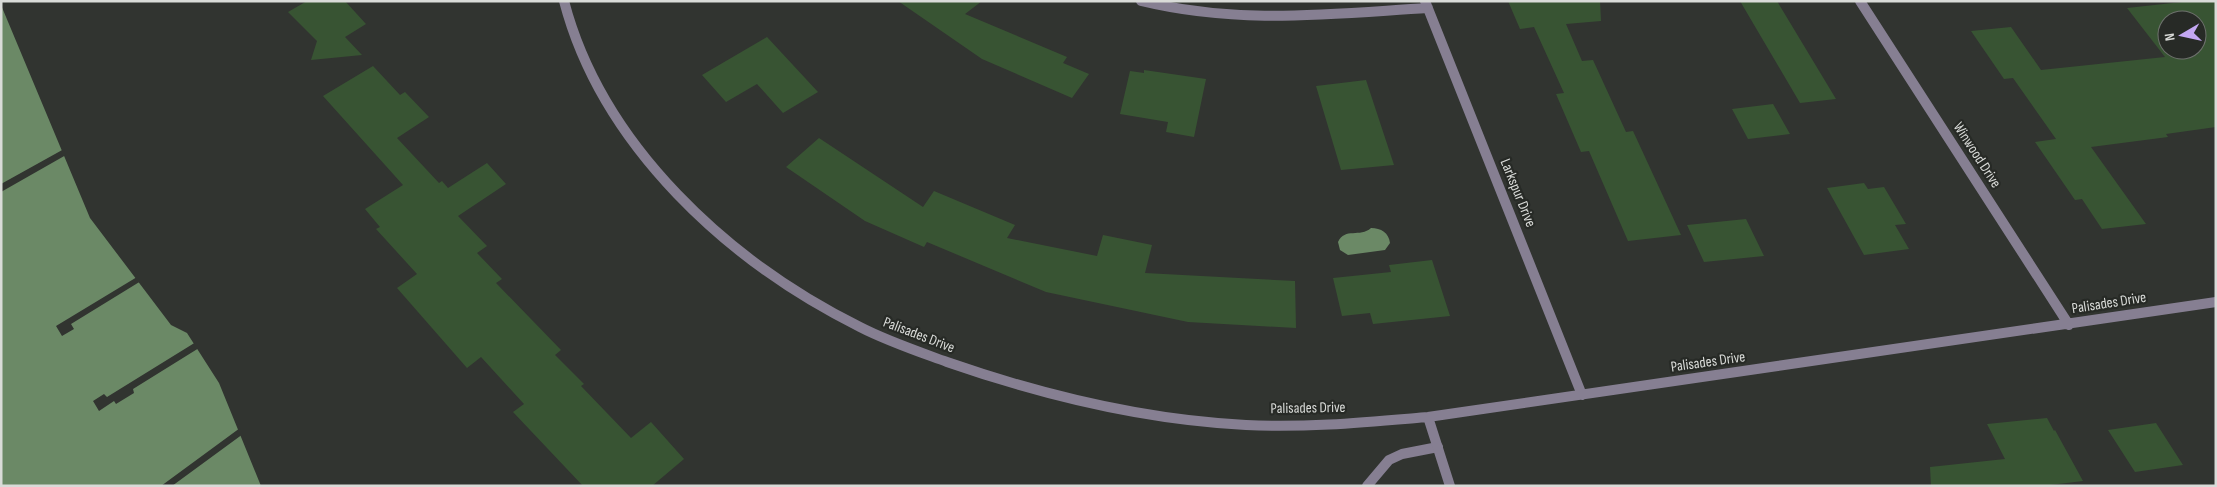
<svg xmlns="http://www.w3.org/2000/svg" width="2217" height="487" font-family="'Sofia Sans Condensed',sans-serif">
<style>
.water{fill:#6b8966}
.pier{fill:#313430}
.building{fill:#385433;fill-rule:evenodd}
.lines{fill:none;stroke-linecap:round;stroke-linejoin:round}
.service{stroke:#867f92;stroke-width:10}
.minor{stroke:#867f92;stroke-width:10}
.labels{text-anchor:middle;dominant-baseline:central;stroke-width:4.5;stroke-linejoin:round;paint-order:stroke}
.street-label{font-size:15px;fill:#d9dbd8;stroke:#272a26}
</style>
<rect width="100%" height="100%" fill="#313430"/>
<!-- water -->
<path class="water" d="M1 5 90 218 171 325 187 333 219 383 261 486H1Z
M1371 228C1381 228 1389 233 1390 243L1385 250 1348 255 1340 250 1338 242C1345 227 1360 238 1371 228Z"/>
<!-- pier -->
<path class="pier" d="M64 149 66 155 1 192V184Z
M137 277 141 281 71 324 74 329 62 336 56 326Z
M196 342 199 348 133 389 134 393 116 404 114 401 99 411 93 401 104 394 107 397Z
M240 428 243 434 172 486H161Z"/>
<!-- building -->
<path class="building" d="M307 1H345L366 24 345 37 362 55 311 60 317 41 288 12Z
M898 1H982L965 14 1067 57 1063 63 1089 74 1072 98 982 59Z
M1508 1H1600L1601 21 1566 24 1582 61 1593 60 1626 132 1633 131 1681 235 1628 241 1589 151 1581 152 1556 94 1564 93 1534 27 1520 29Z
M1740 1H1777L1836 99 1800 103Z
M2191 1H2216V127L2166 134 2168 137 2091 147 2146 224 2102 229 2082 199 2075 200 2035 142 2056 139 2013 78 2004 79 1971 31 2011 27 2041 70 2165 57 2127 8ZM2167 20H2197V50H2167Z
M767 37 818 92 783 113 757 84 726 102 702 75Z
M373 66 400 95 405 92 429 117 397 138 439 183 442 181 448 188 487 163 506 184 458 216 487 246 477 253 502 279 496 283 561 350 555 355 584 384 581 386 631 438 651 422 684 459 652 486H583L513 412 524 404 481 357 467 368 397 288 417 274 376 229 380 227 365 209 403 185 323 96Z
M1144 70 1206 79 1194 137 1166 132 1168 122 1120 114 1130 71 1144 73Z
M1366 80 1394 165 1341 170 1316 86Z
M1773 104 1790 134 1748 139 1732 109Z
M819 138 923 207 934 191 1015 225 1007 238 1097 256 1103 235 1152 245 1145 273 1295 281 1296 328 1188 322 1046 292 927 242 924 247 865 221 786 167Z
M1864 183 1868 189 1884 187 1906 224 1895 225 1909 249 1864 255 1827 188Z
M1746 219 1764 256 1704 262 1687 225Z
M1432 260 1450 316 1373 324 1370 313 1342 316 1333 278 1391 272 1389 265Z
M2047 418 2054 431 2055 430 2083 481 2042 486H1931L1930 467 2005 459 1987 424Z
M2156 423 2183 465 2135 472 2108 430Z"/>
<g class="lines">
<!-- service -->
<path class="service" d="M1367 486 1389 460 1402 454 1438 447"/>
<!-- minor -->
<path class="minor" d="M564 1C602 146 729 262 860 327 887 341 917 351 947 362 1042 395 1145 420 1246 425 1307 428 1368 422 1428 417L2216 302
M1141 1C1240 25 1328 14 1428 8
M1425 1 1582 395
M1860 1 2069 325
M1428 417 1450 486"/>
</g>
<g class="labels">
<!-- street labels -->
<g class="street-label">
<text transform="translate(1977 155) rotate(57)">Winwood Drive</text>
<text transform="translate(1518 193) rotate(68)">Larkspur Drive</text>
<text transform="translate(2109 303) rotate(-9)">Palisades Drive</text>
<text transform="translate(919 335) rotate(21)">Palisades Drive</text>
<text transform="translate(1708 362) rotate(-8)">Palisades Drive</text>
<text transform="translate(1308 408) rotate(-1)">Palisades Drive</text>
</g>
</g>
<!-- border -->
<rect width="2217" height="487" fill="none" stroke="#d9dbd8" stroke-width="5"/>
<!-- north arrow -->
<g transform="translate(2182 35) rotate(261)"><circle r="24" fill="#272a26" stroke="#6e716d"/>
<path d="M0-4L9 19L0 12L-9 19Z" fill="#c3a7f2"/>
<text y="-8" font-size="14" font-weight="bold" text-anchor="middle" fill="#d9dbd8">N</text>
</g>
</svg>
